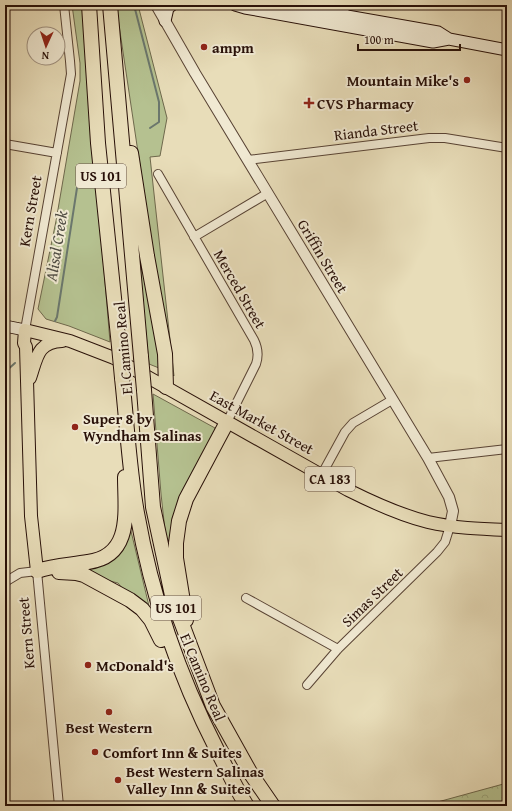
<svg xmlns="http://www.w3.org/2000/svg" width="512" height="811" font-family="'Gentium Book Plus',serif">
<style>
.grass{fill:#b5c190;stroke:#6e684c}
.park{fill:url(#park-crowns);stroke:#6e684c}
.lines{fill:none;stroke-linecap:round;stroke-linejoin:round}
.stream{stroke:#6b776d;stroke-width:2}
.minor-casing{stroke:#584334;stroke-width:10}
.tertiary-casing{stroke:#584334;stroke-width:12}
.secondary-casing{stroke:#281008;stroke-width:13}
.primary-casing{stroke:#281008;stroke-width:14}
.motorway-casing{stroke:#281008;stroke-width:16}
.minor{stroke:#f0e9d2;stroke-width:8}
.tertiary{stroke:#f0e9d2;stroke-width:10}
.secondary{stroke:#f0e9d2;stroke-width:11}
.primary{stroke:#e8ddb9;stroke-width:12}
.motorway{stroke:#e8ddb9;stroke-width:14}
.motorway-bridge-casing{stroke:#281008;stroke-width:16;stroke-linecap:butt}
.motorway-bridge{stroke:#e8ddb9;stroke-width:14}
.poi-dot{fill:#8f2418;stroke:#f0e9d2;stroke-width:1.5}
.labels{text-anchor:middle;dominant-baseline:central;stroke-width:4;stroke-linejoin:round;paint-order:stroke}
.shield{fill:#f0e9d2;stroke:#645145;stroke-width:1}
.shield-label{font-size:14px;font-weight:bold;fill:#281008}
.poi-label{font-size:15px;font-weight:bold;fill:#281008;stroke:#f0e9d2;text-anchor:start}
.street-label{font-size:15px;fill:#281008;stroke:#f0e9d2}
.water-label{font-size:16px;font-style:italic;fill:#4f4c43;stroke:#f0e9d2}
</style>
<defs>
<pattern id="park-crowns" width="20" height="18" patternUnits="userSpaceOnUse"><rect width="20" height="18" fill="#b5c190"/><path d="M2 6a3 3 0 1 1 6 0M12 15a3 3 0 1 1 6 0" fill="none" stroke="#9ca57b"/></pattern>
</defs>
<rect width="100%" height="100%" fill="#e8ddb9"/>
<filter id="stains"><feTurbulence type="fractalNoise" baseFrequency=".005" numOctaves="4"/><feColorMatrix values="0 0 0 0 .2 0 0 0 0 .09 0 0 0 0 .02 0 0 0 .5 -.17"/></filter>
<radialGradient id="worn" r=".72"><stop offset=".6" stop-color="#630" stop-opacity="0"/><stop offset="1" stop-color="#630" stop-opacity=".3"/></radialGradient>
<!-- grass -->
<path class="grass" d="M72 5H82L110 342 69 326 46 319 38 309 56 221 80 81V63Z
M116 5H138L167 118 160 156 150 157 174 376 171 373Z
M135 223 161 355 159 368 149 364Z
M153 394 215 428V432L168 558 161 494Z
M130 527 149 606 147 609 127 594 118 583 106 580 83 570Z"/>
<!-- park -->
<path class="park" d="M507 783V806H423Z"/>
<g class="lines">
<!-- stream -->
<path class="stream" d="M134 5 159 102V122L150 128
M55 321 57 317 79 175
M5 372 15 363"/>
<defs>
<path id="minor" d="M5 144 57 153
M248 160 429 138H445L507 148
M158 174 254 340C258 348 259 355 256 364L227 422
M194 237 268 193
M25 330 71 74 70 61 64 5
M428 458 507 449
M322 474 345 432 353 423 392 400
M5 582 20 573 37 571 59 806
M246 598 338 649
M307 685 338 649 437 552 445 542 450 526"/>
<path id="tertiary" d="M156 5 195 73 428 458 449 497 453 511 450 526
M342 23 344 5"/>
<path id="secondary" d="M235 5 245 8 433 42 449 39 507 50
M285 5 438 32 449 39
M165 21 168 8 172 5
M5 326 25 330"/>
<path id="primary" d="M30 378C37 358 37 342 62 341
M37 571 31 516 26 347 24 343 25 330 70 341 114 358 348 490C374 503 400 515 428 522 454 528 480 529 507 530"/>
<path id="motorway" d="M89 5 98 143 119 346
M110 5 141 357
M131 153 147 256 165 354 166 387
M122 378C127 423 129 469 137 513 152 598 178 674 217 750 227 769 236 789 247 806
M144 390 153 507 173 600 213 706 251 774 273 806
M37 571C54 565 71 565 88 562 133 556 125 511 125 477
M59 572 76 573 84 575 130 600 142 609 151 620 161 640
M186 620 176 558V543L179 521 186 499 227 422"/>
</defs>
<!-- minor casing -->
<use href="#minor" class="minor-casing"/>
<!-- tertiary casing -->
<use href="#tertiary" class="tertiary-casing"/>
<!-- secondary casing -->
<use href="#secondary" class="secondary-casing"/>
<!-- primary casing -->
<use href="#primary" class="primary-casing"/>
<!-- motorway casing -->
<use href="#motorway" class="motorway-casing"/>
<!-- minor -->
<use href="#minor" class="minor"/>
<!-- tertiary -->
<use href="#tertiary" class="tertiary"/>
<!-- secondary -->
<use href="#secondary" class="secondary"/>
<!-- primary -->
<use href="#primary" class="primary"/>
<!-- motorway -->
<use href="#motorway" class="motorway"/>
<defs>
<path id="motorway-bridge" d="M119 346 122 378
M141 357 144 390"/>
</defs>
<!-- motorway-bridge casing -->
<use href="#motorway-bridge" class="motorway-bridge-casing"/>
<!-- motorway-bridge -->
<use href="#motorway-bridge" class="motorway-bridge"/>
</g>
<!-- markers -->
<g class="poi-dot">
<circle cx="204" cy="47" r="4"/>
<circle cx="467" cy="80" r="4"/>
<path d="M307 97h4v4h4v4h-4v4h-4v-4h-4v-4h4z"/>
<circle cx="75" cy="427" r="4"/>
<circle cx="88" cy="665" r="4"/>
<circle cx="109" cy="712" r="4"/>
<circle cx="95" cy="752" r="4"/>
<circle cx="118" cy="780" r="4"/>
</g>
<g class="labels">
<!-- shield labels -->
<g class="shield">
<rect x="76" y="164" width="50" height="24" rx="3"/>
<rect x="305" y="467" width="50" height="24" rx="3"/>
<rect x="151" y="596" width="50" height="24" rx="3"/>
</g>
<g class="shield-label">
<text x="101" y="176">US 101</text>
<text x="330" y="479">CA 183</text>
<text x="176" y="608">US 101</text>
</g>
<!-- poi labels -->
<g class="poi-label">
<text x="212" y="47">ampm</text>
<text x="459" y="80" text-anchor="end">Mountain Mike's</text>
<text x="317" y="103">CVS Pharmacy</text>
<text x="83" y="418">Super 8 by<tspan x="83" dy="17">Wyndham Salinas</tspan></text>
<text x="96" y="665">McDonald's</text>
<text x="109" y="727" text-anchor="middle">Best Western</text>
<text x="103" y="752">Comfort Inn &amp; Suites</text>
<text x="126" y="771">Best Western Salinas<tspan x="126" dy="17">Valley Inn &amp; Suites</tspan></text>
</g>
<!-- street labels -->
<g class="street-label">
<text transform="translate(376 130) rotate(-7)">Rianda Street</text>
<text transform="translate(30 211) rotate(-80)">Kern Street</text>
<text transform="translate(323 256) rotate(59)">Griffin Street</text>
<text transform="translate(240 289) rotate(60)">Merced Street</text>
<text transform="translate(123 348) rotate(-95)">El Camino Real</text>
<text transform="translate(262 422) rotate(29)">East Market Street</text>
<text transform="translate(372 597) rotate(-44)">Simas Street</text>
<text transform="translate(26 633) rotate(-95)">Kern Street</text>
<text transform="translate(203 677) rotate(67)">El Camino Real</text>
</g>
<!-- water labels -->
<g class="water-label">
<text transform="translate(56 246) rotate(-81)">Alisal Creek</text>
</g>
</g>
<!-- margin -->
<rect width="512" height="811" fill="none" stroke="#e8ddb9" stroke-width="20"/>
<rect x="6" y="6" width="500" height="799" fill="none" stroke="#281008" stroke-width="2"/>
<rect x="10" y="10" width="492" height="791" fill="none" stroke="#281008"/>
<!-- north arrow -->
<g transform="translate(46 46) rotate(183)"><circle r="19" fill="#f0e9d2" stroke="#a09281"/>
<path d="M0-3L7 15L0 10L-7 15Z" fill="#8f2418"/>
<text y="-6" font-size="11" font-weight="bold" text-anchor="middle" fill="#281008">N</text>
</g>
<!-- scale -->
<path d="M358 44v6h102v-6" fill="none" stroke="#281008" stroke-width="2"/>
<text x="364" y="44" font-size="12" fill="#281008" stroke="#f0e9d2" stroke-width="3" paint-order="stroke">100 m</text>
<rect width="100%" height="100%" filter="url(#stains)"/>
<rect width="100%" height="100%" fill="url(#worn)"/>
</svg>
